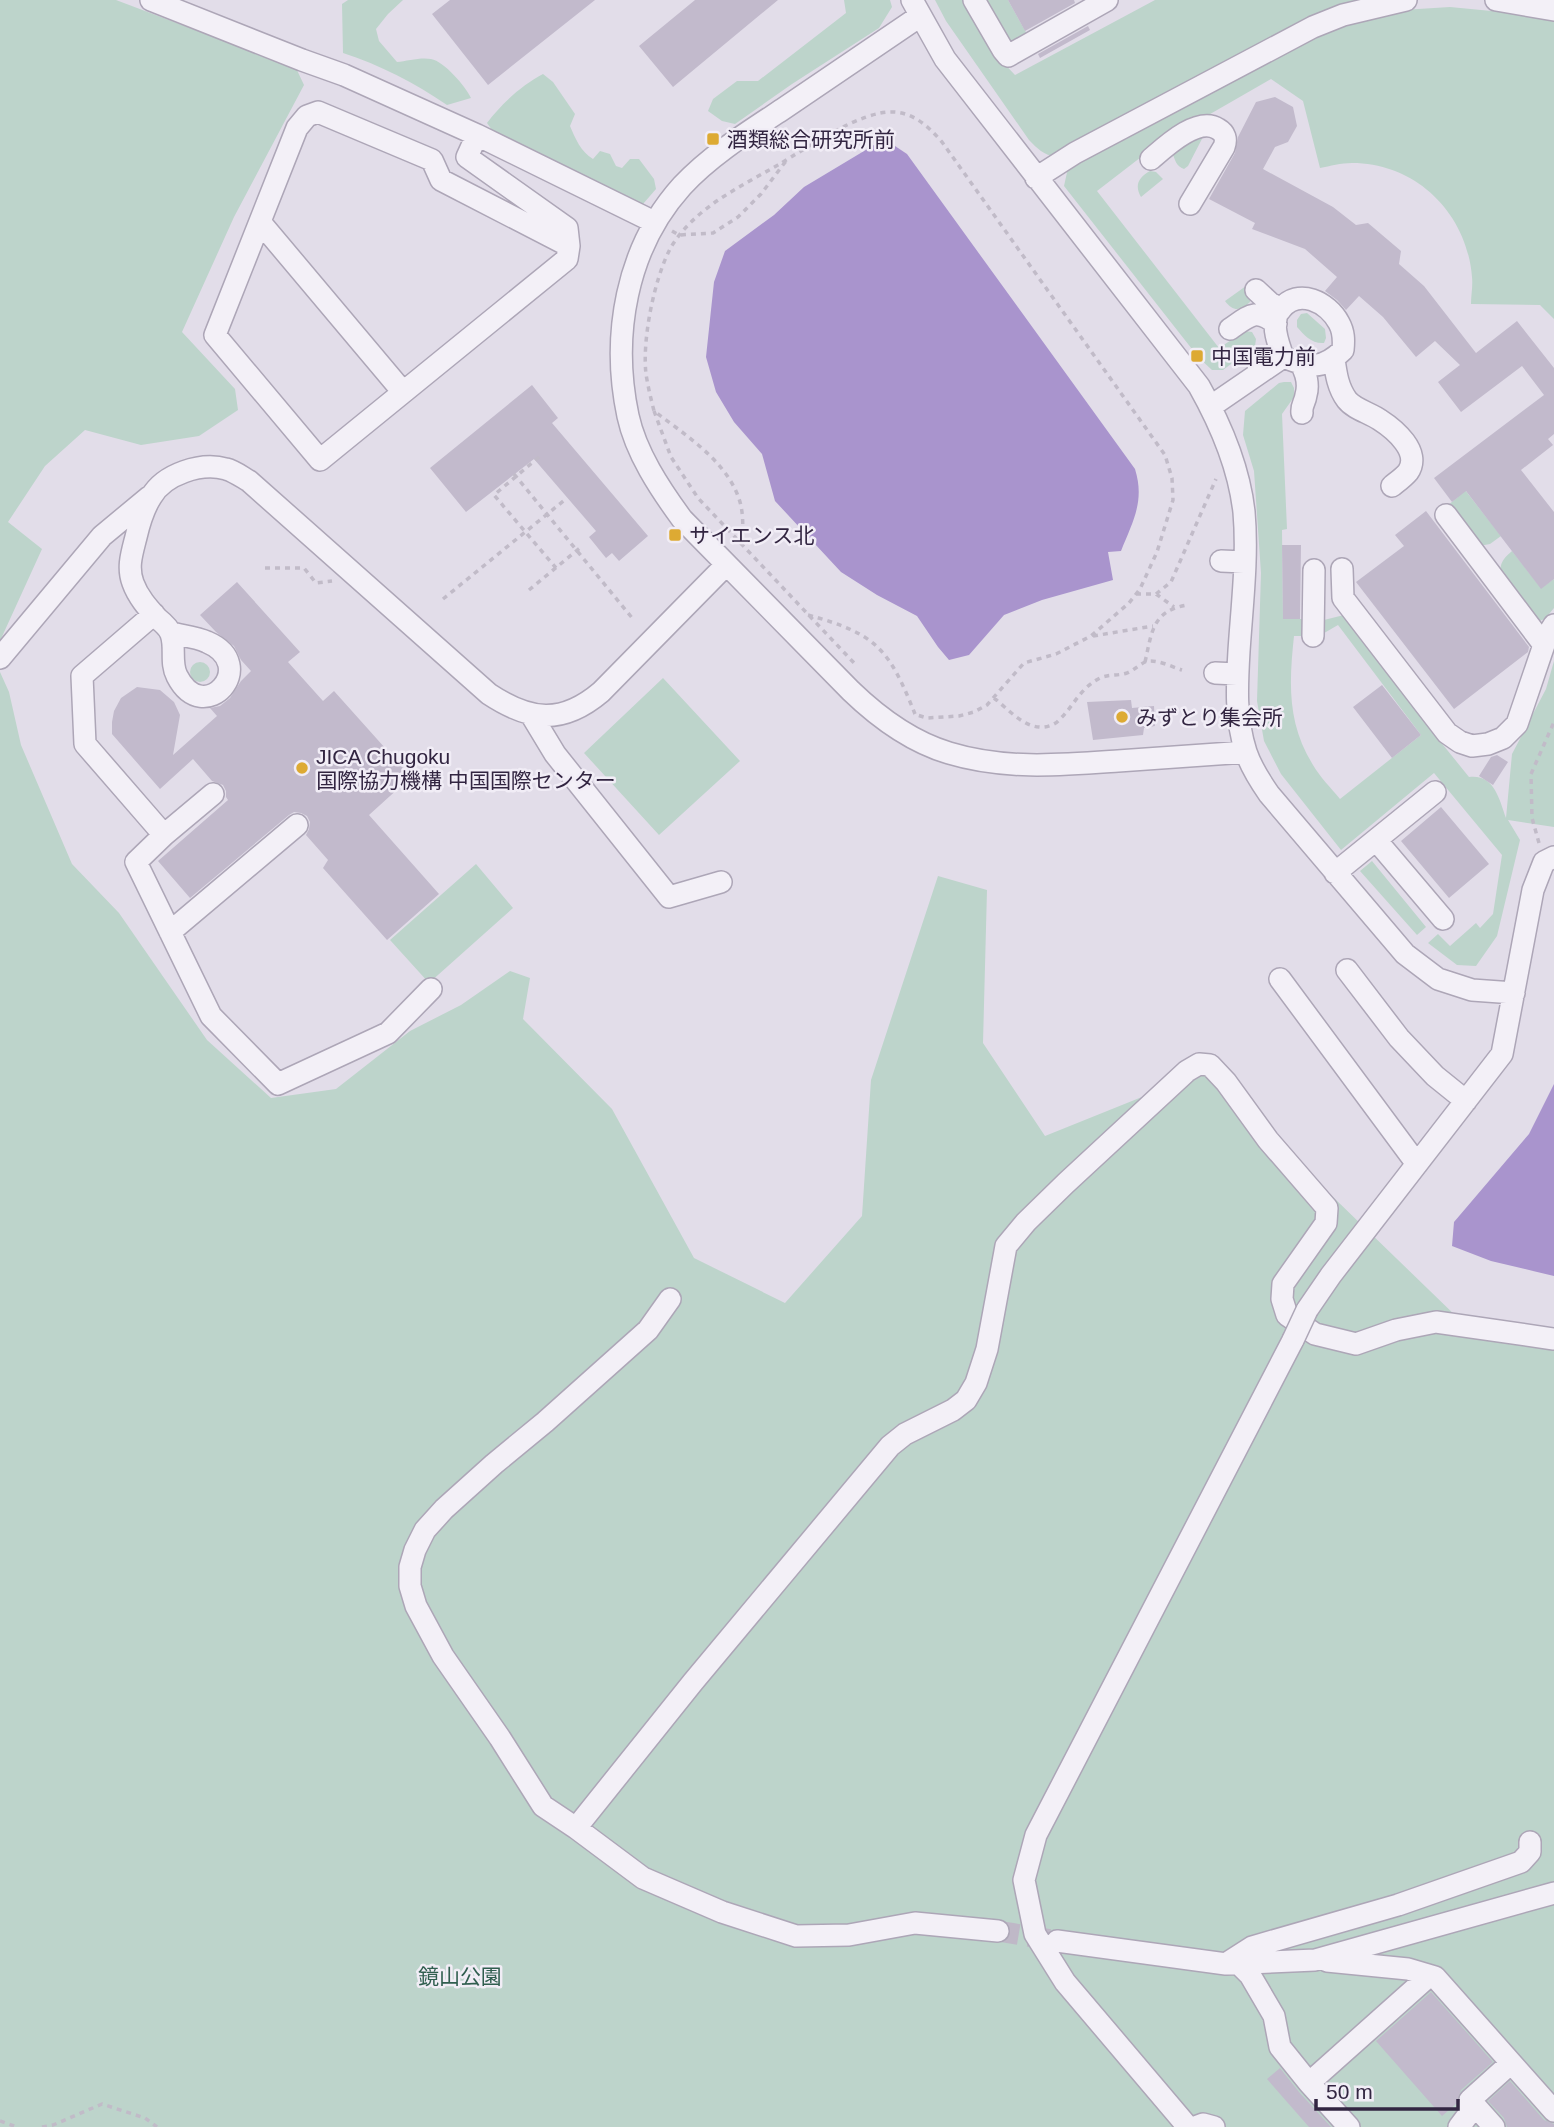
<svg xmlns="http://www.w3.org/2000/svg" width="1554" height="2127" font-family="Arial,'Noto Sans JP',sans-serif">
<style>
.green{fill:#bdd4cb}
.water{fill:#a994cd}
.building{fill:#c2bacc}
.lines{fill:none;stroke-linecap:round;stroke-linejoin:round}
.minor-tunnel{stroke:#bfb8c7;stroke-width:21;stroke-dasharray:21 10;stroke-linecap:butt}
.minor-casing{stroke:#ada6b7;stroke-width:24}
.path{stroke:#c1bbc8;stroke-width:3.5;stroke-dasharray:5 5;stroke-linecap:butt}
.minor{stroke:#f3f0f7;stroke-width:21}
.minor-bridge-casing{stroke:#ada6b7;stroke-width:24;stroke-linecap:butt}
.minor-bridge{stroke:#f3f0f7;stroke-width:21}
.poi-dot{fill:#da3;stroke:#f1edf6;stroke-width:2.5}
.labels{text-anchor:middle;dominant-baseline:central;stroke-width:5;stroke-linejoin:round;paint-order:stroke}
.poi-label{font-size:21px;fill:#322541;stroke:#f1edf6;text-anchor:start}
.park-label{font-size:21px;fill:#305e4f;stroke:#f1edf6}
</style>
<rect width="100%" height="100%" fill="#e2dde9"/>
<!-- green -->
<path class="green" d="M0 0H116L296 68 304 85 234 217 182 332 235 389 238 410 199 436 141 445 85 430 45 466 8 522 42 549 0 641Z
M348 0H403L388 14 376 29 379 41 397 62C407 61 421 57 431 59 444 61 466 87 471 98L447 105C415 83 380 65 343 53L342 4Z
M844 0H890L892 7 879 28 792 84 735 124 722 121 708 111 713 99 737 81H758L846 13Z
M935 0H965L994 53 1015 75 1155 0H1363L1056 156C1044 156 1037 148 1029 140L946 21Z
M978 0H1008L1028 36 1008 47Z
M1450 7 1512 13 1554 21V319L1540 305 1471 304C1471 295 1473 286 1472 277 1467 213 1416 163 1352 163 1341 163 1330 166 1320 168L1303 101 1271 79 1158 144 1097 191 1219 348 1245 331 1252 332 1256 339 1255 346 1223 370H1212L1199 358 1064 186 1068 168 1302 44 1344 24 1402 10Z
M543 74 553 82 575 114 570 126C575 138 581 152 593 159L600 151 610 154 616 166 622 168 630 159H639L654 179 656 189 643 204 492 130 487 123C501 104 522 85 543 74Z
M1205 133 1188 166 1184 169C1176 166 1175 160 1172 152Z
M1150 171 1156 172 1163 179 1141 197C1134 185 1139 177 1150 171Z
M1246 286 1250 296V302C1241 311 1233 312 1225 301Z
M1307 313 1325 329 1326 338 1324 343C1312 344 1304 335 1297 327V320L1301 314Z
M1284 382H1291L1294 388V397L1282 414 1287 529 1282 530 1283 619H1302L1303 636H1294C1289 683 1287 723 1313 765 1320 777 1331 788 1340 799L1421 735 1338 625 1319 636 1320 621 1344 615 1352 622 1431 730 1469 777C1494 774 1499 798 1506 818L1512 754 1546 689 1554 661V827L1508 820 1520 840 1497 936 1476 966 1457 965 1428 943 1438 934 1450 946 1476 923 1480 928 1493 914 1502 855 1434 773 1341 850 1281 774 1264 741 1257 701 1261 573 1254 471 1243 435 1245 411 1279 383Z
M1458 481 1501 536 1490 544 1479 546 1447 506 1458 497Z
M1512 551 1541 588 1554 579V608L1545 619 1539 621 1534 618 1501 574C1499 563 1504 558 1512 551Z
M190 672a10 10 0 1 1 20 0a10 10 0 1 1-20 0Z
M0 672 9 692 21 745 72 864 119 913 207 1040 271 1098 336 1089 410 1031 461 1005 510 971 530 978 523 1019 612 1109 694 1258 785 1303 862 1216 871 1080 938 876 987 890 983 1043 1045 1136 1204 1072 1460 1320 1554 1339V2127H0Z
M663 678 740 761 659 835 584 753Z
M1372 861 1426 927 1417 935 1360 871Z
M476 864 513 908 429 983 390 940Z"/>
<!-- water -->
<path class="water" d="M874 145 895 146 907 154 1135 469C1145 501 1133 521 1121 551L1108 552 1113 580 1042 600 1004 615 969 655 949 660 938 647 917 616 877 595 841 572 775 501 762 454 734 422 716 392 706 357 714 282 725 251 774 215 804 187Z
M1554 1084V1276L1491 1261 1452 1246 1454 1222 1529 1134Z"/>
<!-- building -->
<path class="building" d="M450 0H595L488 85 432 14Z
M695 0H778L673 87 639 46Z
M1008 0H1074L1075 3 1025 31Z
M1088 26 1090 30 1040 58 1038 54Z
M1275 97 1293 107 1297 126 1288 142 1275 147 1263 169 1333 207 1356 225 1368 223 1401 251 1399 264 1424 286 1476 353 1517 321 1554 368V434L1548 439 1553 445 1521 470 1554 512V579L1541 589 1466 491 1452 502 1434 478 1544 395 1522 366 1461 412 1438 382 1460 365 1435 341 1416 357 1383 317 1359 296 1346 310 1337 300 1325 291 1337 277 1305 249 1252 229 1255 223 1209 199 1235 153 1238 137 1256 102Z
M532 385 558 418 552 423 648 536 619 561 612 553 606 558 589 537 596 531 534 459 466 512 430 468Z
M1426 511 1529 647 1528 652 1454 709 1356 582 1404 546 1395 535Z
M1282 545H1301L1300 619H1283Z
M237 582 300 652 288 662 323 701 334 691 411 777 369 815 439 894 387 940 323 868 328 860 306 835 309 829 310 822 307 816 301 813 294 812 289 815 190 898 158 861 228 800 226 797V791L223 785 212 781 193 759 160 789 112 734V722L114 711 121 698 137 687 160 690 174 702 180 715 173 755 217 716 210 708 220 706 230 698 241 681 251 671 241 660 234 646 216 632 200 615Z
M1382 685 1421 735 1392 758 1353 707Z
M1131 700 1132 708 1154 706 1155 726 1144 728 1143 735 1093 740 1087 702Z
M1497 755 1508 762 1493 785 1479 776 1491 757Z
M1441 807 1489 864 1449 898 1401 841Z
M1431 1992 1493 2062 1461 2090 1456 2104 1442 2116 1376 2041Z
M1280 2068 1299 2092 1331 2127H1309L1267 2079Z
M1510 2081 1544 2120 1554 2124V2127H1507L1504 2118 1488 2101Z"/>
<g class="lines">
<!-- minor-tunnel -->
<path class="minor-tunnel" d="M998 1931 1051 1940"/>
<defs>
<path id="minor" d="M151 0 302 60 344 75 477 135 654 222
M912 0 945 59 1199 386C1221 425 1239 467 1244 512 1248 557 1242 605 1239 651 1237 685 1235 718 1246 752 1251 767 1260 781 1269 794L1405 954 1438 979 1472 990 1514 993
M974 0 1003 50 1008 56 1107 0
M1496 0 1554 10
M920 16C874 47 829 78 783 109 748 132 711 155 682 186 626 248 611 336 628 416 636 453 660 489 682 519L851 691C879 718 912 742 949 753 1005 770 1061 765 1118 761 1161 758 1203 755 1246 752
M477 135 467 157 567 228 569 246 567 259 320 460 215 335 297 128 307 116 318 112 432 160 441 180 569 246
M1151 159C1166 146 1198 116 1218 129 1225 133 1227 139 1224 147L1190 204
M1036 178 1075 153 1313 27 1343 15 1406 0
M260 222 403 392
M1256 290 1270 303 1281 309
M1230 329C1249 316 1256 307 1276 324
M1334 359C1336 374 1338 388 1347 400 1354 409 1370 413 1380 420 1394 429 1422 452 1408 472 1404 477 1397 482 1392 486
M1301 364C1306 373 1309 385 1306 395 1305 403 1301 405 1302 413
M1210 407 1283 357C1310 367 1321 371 1343 350 1344 340 1344 332 1339 323 1328 302 1298 287 1281 309 1278 313 1276 314 1276 319 1273 331 1279 345 1283 357
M1446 515 1544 645
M1221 561 1244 562
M1342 569 1343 598 1447 733 1460 742 1472 746 1488 744 1503 738 1517 724 1547 636 1554 625
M154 614 82 676 85 744 164 835 213 794
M171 633C183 636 196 637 207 642 261 665 204 729 177 676 170 663 176 647 171 634 169 628 162 622 157 618 148 608 138 597 133 583 127 567 132 553 136 537 139 524 144 508 151 497 164 474 201 462 226 469 234 471 242 477 249 481L489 694C530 721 562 725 601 692L726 565
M1313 636 1314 570
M0 658 102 536 149 497
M1215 673 1237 674
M532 716 555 754 669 897 721 882
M164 835 136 862 211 1016 278 1084 388 1033 431 989
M1376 840 1443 919
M1335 873 1435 792
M170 932 297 825
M1347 970 1399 1038 1435 1076 1466 1101
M1280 979 1417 1164
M670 1299 648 1330 545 1422 494 1464 444 1509 425 1530 415 1550 410 1567V1586L416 1606 443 1656 500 1738 543 1806 576 1828 643 1878 722 1912 796 1936 849 1935 915 1923 998 1931
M1307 1310 1331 1275 1502 1054 1533 890 1544 862 1554 857
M576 1828 693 1682 890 1446 905 1434 953 1410 966 1400 976 1383 987 1349 1006 1246 1026 1222 1066 1183 1187 1071 1199 1064 1210 1065 1226 1082 1268 1140 1327 1208 1326 1223 1283 1284 1282 1299 1287 1315 1315 1334 1356 1344 1396 1330 1436 1322 1554 1339
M1057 1941 1226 1964 1315 1960 1554 1893
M1327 1961 1408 1969 1435 1977 1554 2111
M1227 1963 1252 1947 1398 1905 1521 1862 1530 1852V1842
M1238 1963 1250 1975 1274 2016 1280 2047 1309 2083
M1470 2100 1494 2127
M1188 2127 1065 1982 1035 1934 1024 1880 1036 1835 1293 1340
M1195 2127 1203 2124 1214 2127
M1349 2127 1309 2083 1429 1976
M1459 2127 1468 2115 1470 2100 1511 2063"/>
</defs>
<!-- minor casing -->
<use href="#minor" class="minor-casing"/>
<!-- path -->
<path class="path" d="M672 231 679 235 713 233 738 217 761 194 786 161
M654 411 671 457 698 498 855 664
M539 457 494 495 556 568
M514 474 633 619
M742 544C743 528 744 511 738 496 724 459 684 434 654 411 651 399 648 387 646 374 642 340 654 280 670 249 680 231 697 215 714 203 734 189 757 177 778 165 807 148 861 110 894 112 914 113 929 127 942 142L1165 455 1172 478 1173 500 1157 552 1140 589 1129 603 1091 636 1056 654 1024 663 987 705 974 712 959 716 927 718 914 714
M265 568H304L316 583 332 581
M529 590 581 547
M1136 594H1156L1171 582 1216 479
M1156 594 1174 607
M443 599 567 498
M808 615C877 634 889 649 915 714
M1093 636 1153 626
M1145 662C1152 632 1152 611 1187 605
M994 698C1007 708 1022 726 1039 727 1045 728 1055 725 1059 720 1074 706 1079 689 1100 678 1109 674 1118 676 1127 673 1134 670 1139 665 1145 662 1155 658 1172 667 1182 670
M1539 843 1532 818 1531 774 1554 722
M0 2121 17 2127
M42 2127 53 2125 102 2104 145 2118 157 2127"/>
<!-- minor -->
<use href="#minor" class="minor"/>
<defs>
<path id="minor-bridge" d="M1293 1340 1307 1310"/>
</defs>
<!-- minor-bridge casing -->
<use href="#minor-bridge" class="minor-bridge-casing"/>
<!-- minor-bridge -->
<use href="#minor-bridge" class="minor-bridge"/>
</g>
<!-- markers -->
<g class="poi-dot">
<rect x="706" y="132" width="14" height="14" rx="3.5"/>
<rect x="1190" y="349" width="14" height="14" rx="3.5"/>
<rect x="668" y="528" width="14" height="14" rx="3.5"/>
<circle cx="1122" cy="717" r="7"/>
<circle cx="302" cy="768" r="7"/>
</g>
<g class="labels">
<!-- poi labels -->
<g class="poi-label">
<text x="727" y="139">酒類総合研究所前</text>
<text x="1211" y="356">中国電力前</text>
<text x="689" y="535">サイエンス北</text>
<text x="1136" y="717">みずとり集会所</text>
<text x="316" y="756">JICA Chugoku<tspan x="316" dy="24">国際協力機構 中国国際センター</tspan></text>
</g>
<!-- park labels -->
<g class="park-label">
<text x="460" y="1976">鏡山公園</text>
</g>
</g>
<!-- scale -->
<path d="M1316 2099v10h142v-10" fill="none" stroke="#322541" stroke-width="3.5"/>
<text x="1326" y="2099" font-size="21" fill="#322541" stroke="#f1edf6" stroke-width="5" paint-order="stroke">50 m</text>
</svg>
